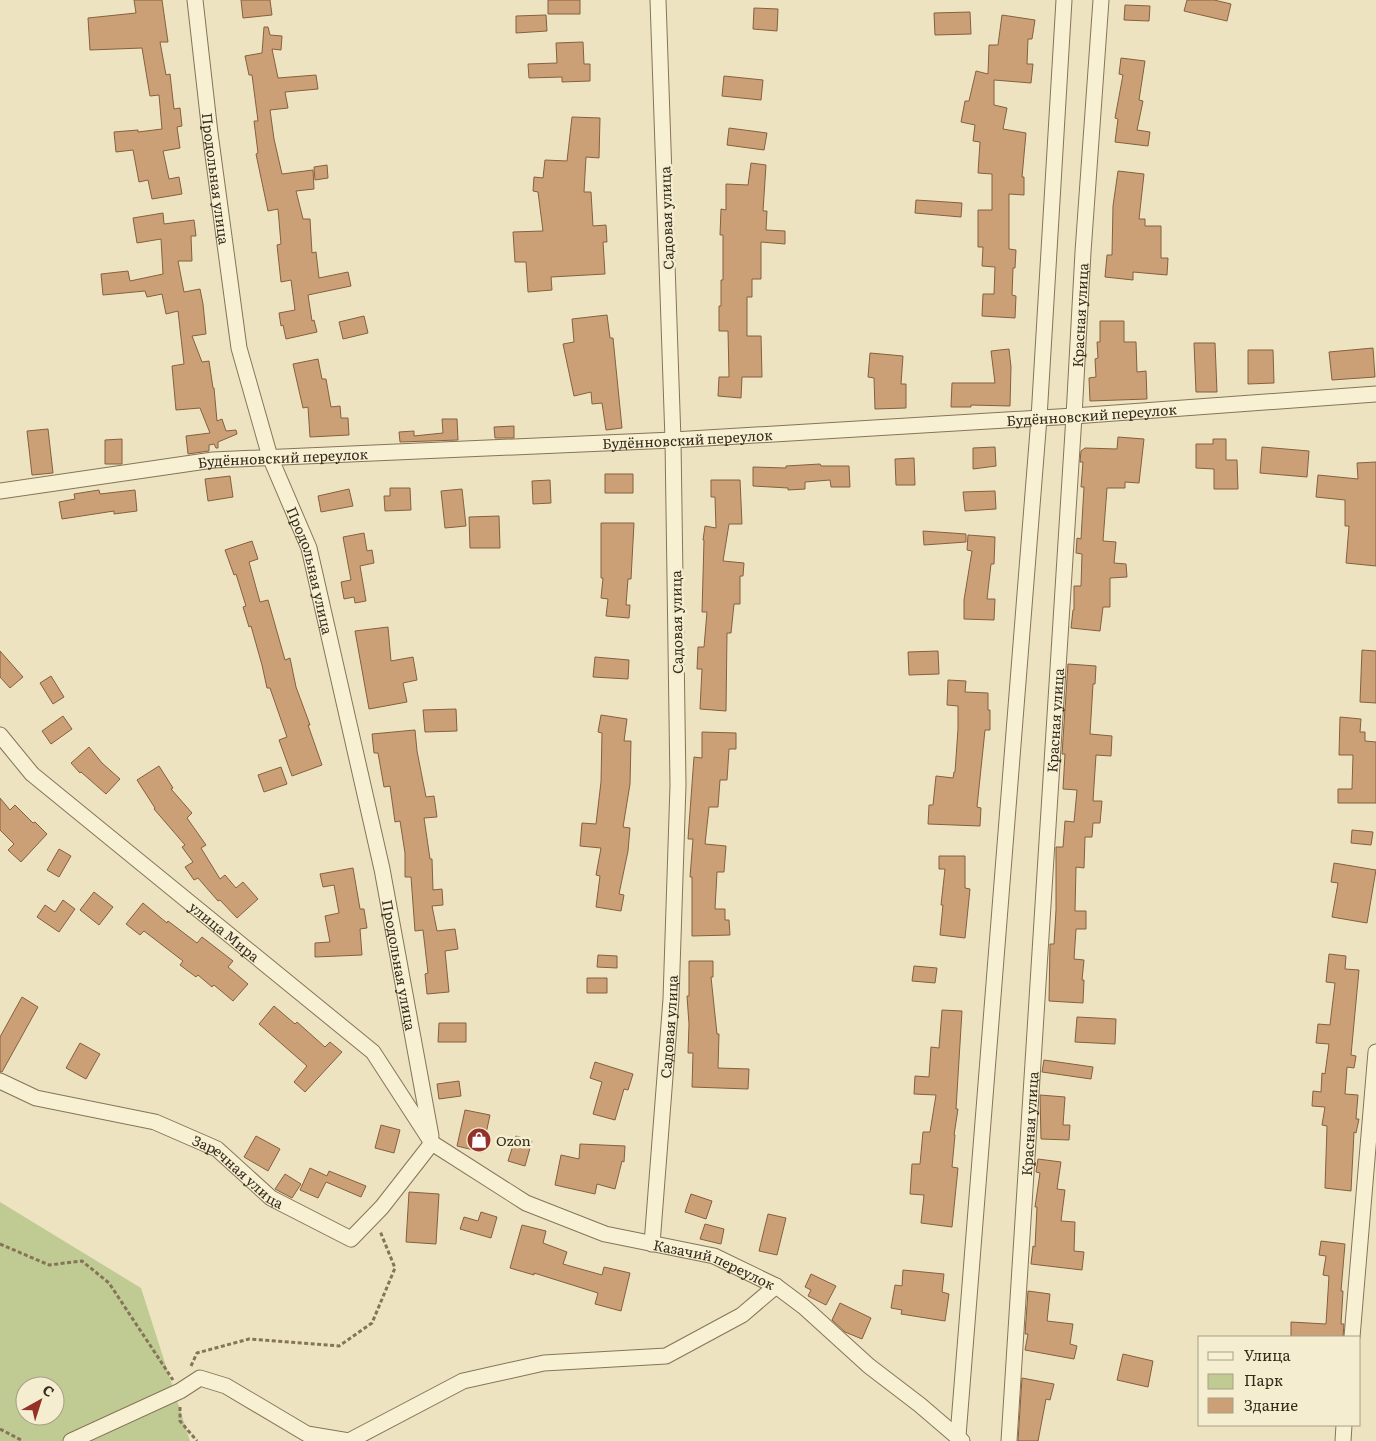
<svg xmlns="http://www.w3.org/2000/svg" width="1376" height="1441" font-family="Literata,serif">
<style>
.green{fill:#c0cb94;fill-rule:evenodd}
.building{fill:#cba076;stroke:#85603f}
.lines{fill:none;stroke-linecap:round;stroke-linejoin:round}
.minor-casing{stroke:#867458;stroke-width:17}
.path{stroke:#867458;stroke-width:3;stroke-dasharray:4 2.5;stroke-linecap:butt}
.minor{stroke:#f8f0d3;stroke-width:15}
.labels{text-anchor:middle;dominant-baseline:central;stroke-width:5;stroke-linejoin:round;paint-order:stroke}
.street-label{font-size:14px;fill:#352b1d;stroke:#f5edcf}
.poi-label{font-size:14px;fill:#352b1d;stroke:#f5edcf;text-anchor:start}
</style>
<rect width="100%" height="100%" fill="#ede3c0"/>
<!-- green -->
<path class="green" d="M0 1202 141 1288 190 1441H0ZM25 1386H55V1416H25Z"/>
<!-- building -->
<path class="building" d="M134 0H162L168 42H160L166 75 170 74 174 109 180 108 182 126 177 127 180 148 163 151 169 179 179 177 182 194 152 199 148 180 139 182 133 150 116 152 114 132 138 130V132L162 129 159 95 150 96 142 48 90 50 88 18 136 13Z
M241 0H270L272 15 243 18Z
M548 0H580V14H548Z
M1187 0H1214L1231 4 1227 21 1184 11Z
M1125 5 1150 6 1149 21 1124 20Z
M754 8 778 9 777 31 753 29Z
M970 12 971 34 935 35 934 13Z
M546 15 547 31 516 33V16Z
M1002 15 1035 20 1032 39H1028L1027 64H1033L1031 83 994 80V105L1007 108 1003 129 1026 133 1022 177H1024V195L1009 194V249L1016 250 1015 268H1013L1012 295 1016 296 1015 318 982 316 983 294H994L995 267 982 266 983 247H978V210H992V174L978 173 980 142 973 141 975 125 961 122 965 101H969L976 71 988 74 989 45H998Z
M264 27H268L270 35 282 36 281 50 272 49 278 78 316 75 318 89 285 92 288 108 270 110 274 139 282 174 313 170 314 189 296 191 303 219H310L312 253 316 252 319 278 348 272 351 286 308 295 312 321 314 320 317 332 286 339 283 325 281 326 279 313 295 310 291 280 281 282 277 245 281 244 278 209 268 211 256 154 258 153 254 121H258L252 75H249L245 56 262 53Z
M583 42 584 64H590V81L562 82V77L529 78 528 64 557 63 556 43Z
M1121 58 1145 61 1139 100 1143 101 1137 130 1150 132 1148 146 1115 142 1118 119 1115 118 1123 75 1119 74Z
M724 76 763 80 761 100 722 96Z
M572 117 600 118 599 158 586 157 584 192H591L593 226 606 225 607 242H603L605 274 551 277 552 290 528 292 526 262H515L513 232 543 231 538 192 533 191 534 177 543 178 545 160 567 161Z
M729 128 767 133 764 150 727 145Z
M751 163 766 165 763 211H767L766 230 785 231V244L761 242V279H752V297H747V336H761L762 377H742L741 398 718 396 719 377H729L728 331H719V306H721V280H723V235H720L721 209 726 210V184L748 185Z
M327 165 328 178 315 180 314 167Z
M1118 171 1144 174 1139 219H1145V226H1161V258H1168L1167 275 1133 272V280L1105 277 1107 255H1112L1113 206Z
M916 200 962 203 961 217 915 213Z
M163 213 164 224 194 220 196 236H191L192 261H178L184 292 200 289 203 304 206 334 192 336 202 362 209 361 213 388H214L217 421 222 419 226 431 236 430 237 434 218 442V448H216L214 444 209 445V451L188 454 186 436 210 433 200 408 176 410 172 366 184 364 178 311 166 314 162 294 147 297 145 291 103 295 101 274 128 271 130 281 163 274 161 239 137 243 133 218Z
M607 315 610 338H613L622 428 606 430 602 403 592 404 591 392 574 396 563 344 574 342 572 319Z
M364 316 368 333 343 339 339 322Z
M1100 321H1124V342H1136L1137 372 1146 371 1147 399 1090 401 1089 378 1096 377 1095 359 1098 358 1097 342H1100Z
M1194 343H1215L1217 392H1196Z
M1373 348 1375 377 1332 380 1329 352Z
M1009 349 1011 367 1010 406 971 405V407H951L952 383H995L991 351Z
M1248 350H1273L1274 383 1248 384Z
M870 353 903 356 901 384H906V408L875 409 874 378 868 377Z
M318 359 322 379H326L331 407 340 406 341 418H348L349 435 310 437 308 407 303 408 293 364Z
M442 419H457L458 440 400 442 399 432 414 431V436L443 433Z
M514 426V438H495L494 427Z
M48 429 53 473 32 475 27 431Z
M1118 437 1144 439 1139 483 1125 482V488H1107L1103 541 1116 542 1114 563 1126 564 1127 577 1110 578V607H1103L1100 631 1071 628 1073 610H1074V586H1081L1082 554 1076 553 1077 538 1081 539 1084 487H1081L1083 462H1080L1081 451 1085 448 1117 449Z
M122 439V464H105V440Z
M1213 439H1226V460H1237L1238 489H1214V469L1196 468V444H1213Z
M995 447 996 466 973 469V448Z
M1262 447 1309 451 1307 477 1260 473Z
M914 458 915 485H896L895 459Z
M1376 462V566L1346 563 1349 526H1345V500L1316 497 1318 475 1358 479 1357 463Z
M820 464 821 466H849L850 487H831L830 480 805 482V489L788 490V488L753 486V467L786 468V466Z
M605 474H633V493H605Z
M230 476 233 497 208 501 205 479Z
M550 480 551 503 533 504 532 481Z
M711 480H740L742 524H729L723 561 744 563 743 576H740V604H734L731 633H727L726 711 700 709 702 669H697L698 647H704L707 612H702L704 540H703L705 526 716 528 715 497H711Z
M390 488H410L411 510 385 511 384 496H390Z
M349 489 353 506 321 512 318 496Z
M462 489 466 526 445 528 441 491Z
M99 490 100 494 135 490 137 511 114 514V511L62 519 59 502 75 499 74 494Z
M995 491 996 509 965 511 963 492Z
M499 516 500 548H470L469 517Z
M601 523H634L631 579H628L626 605H630L629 618 606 616 608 599 601 598 603 578H601Z
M923 531 966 534V542L924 545Z
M364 533 367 551 372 550 374 563 360 566 366 601 355 603 354 597 344 599 341 582 351 580 343 537Z
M968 535 995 537 994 564H991L987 599H995L994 620 964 619V600L972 551 967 550Z
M252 541 258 559 249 562 260 602 268 600 285 660 290 658 296 687 310 725H308L322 765 292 776 279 740 287 737 270 688H267L262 665 251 626 249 627 243 607 246 606 236 574 234 575 225 550Z
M388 627 391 661 413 657 417 680 403 683 407 702 369 709 355 631Z
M1362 650 1376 651V703L1360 702Z
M0 651 23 677 10 688 0 677Z
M938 651 939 674 909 675 908 652Z
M595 657 629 660 628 679 593 677Z
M1068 664 1096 666 1095 684H1093L1090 734 1112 736 1111 756 1096 755 1093 801H1102L1100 823H1093L1092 837H1085L1084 868 1076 867 1075 911H1086V929H1076L1074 959 1084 960 1082 980H1084L1083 1003 1049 1001 1050 944H1054L1056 910V847H1063L1065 821 1074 822 1077 790 1063 789 1065 754H1062Z
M51 676 64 697 53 704 40 683Z
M948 680 966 681 965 692 988 693V710H990V730H985L977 807 981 808 980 826 928 824 929 805H933L936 776 953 778 954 772H955L958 729V706L947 705Z
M456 709 457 731 425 732 423 710Z
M601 715 627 719 624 741H631L630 784 623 827 630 828 628 851 619 894 624 895 621 911 596 907 600 876 596 875 601 848 580 846 582 823 596 824 601 782 602 733 598 732Z
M63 716 72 729 51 744 42 731Z
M1340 717 1361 719 1360 732H1365V741L1376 742V803H1338V789H1352L1353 755H1339Z
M415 730 417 751 426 797 434 796 437 817 424 818 430 859H432L433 890 442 889 443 905 432 906 437 931 455 929 458 949 445 951 449 992 427 994 425 974 428 973 423 930 415 931 411 877H405V853L400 821 395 822 390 786 384 787 378 753H374L372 734Z
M702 732 736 733V749H729L727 780H720L718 807H709L705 844 726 846 724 872H717L715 909H725V920H729L730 935 692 936V877H690L693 839H688L694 757 702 758Z
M89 747 102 763 120 779 106 794 81 772 80 773 71 763Z
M159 766 173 788 171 789 192 813 187 818 206 845 201 848 220 879 225 875 236 888 243 882 258 899 237 918 220 900 218 901 198 878 194 880 185 867 193 862 182 847 185 845 154 809 155 808 137 780Z
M281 767 287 784 264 792 258 775Z
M0 798 10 810 15 805 33 823 35 822 47 834 21 862 8 850 14 844 0 830Z
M1352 830 1373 832 1371 845 1351 843Z
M59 849 71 856 59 877 47 870Z
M939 856H965V888L970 889 965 938 940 935 943 905H941L945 869H939Z
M1334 863 1376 870 1367 923 1332 917 1338 883 1331 882Z
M353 868 360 909H364L367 928 360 929 362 955 315 957V943L330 942 325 916 339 913 334 885 323 887 320 874Z
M94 892 113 907 99 925 80 910Z
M63 900 75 909 59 932 37 917 45 905 55 912Z
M143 903 167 923 168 921 197 943 202 937 233 961 228 967 248 984 233 1001 214 985 212 987 198 975 196 977 180 965 183 961 144 931 140 935 126 924Z
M1329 954 1346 956 1345 969 1359 970 1351 1055 1356 1056 1354 1068 1347 1067 1345 1094 1358 1095 1356 1119H1359L1356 1133 1354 1132 1351 1191 1325 1188 1327 1126 1322 1125 1325 1107 1312 1106 1313 1091 1321 1092 1322 1073 1325 1074 1329 1044 1316 1043 1318 1024 1330 1025 1335 983 1326 982Z
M598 955 617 956V968L597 967Z
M689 961H713V977H711L717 1034H719L718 1068 749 1069 748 1089 692 1087 693 1053H688L689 1024 687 996H689Z
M914 966 937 968 935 983 912 981Z
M587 978H607V993H587Z
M22 997 38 1007 2 1072H0V1037Z
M274 1006 295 1024 297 1022 325 1047 330 1042 342 1052 305 1092 294 1082 307 1066 259 1024Z
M942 1010 962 1011 956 1109H958L954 1135H955L952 1167 958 1168 952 1227 921 1223 924 1195 910 1194 912 1164H920L923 1132H930L936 1095 914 1094 915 1076 929 1077 931 1047 939 1048Z
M1077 1017 1116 1019 1115 1044 1075 1042Z
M439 1023H466V1042H438Z
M80 1043 100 1054 86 1079 66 1068Z
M1044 1060 1093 1067 1091 1079 1042 1072Z
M595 1062 633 1074 628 1090 624 1089 615 1120 593 1114 602 1082 590 1078Z
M459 1081 461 1096 439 1099 437 1084Z
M1040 1095 1065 1097 1063 1125H1070L1069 1140 1041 1139Z
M465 1110 490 1115 482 1152 457 1146Z
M381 1125 400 1130 394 1153 375 1148Z
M256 1136 280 1149 268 1171 244 1157Z
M516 1136 532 1141 525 1166 508 1161Z
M580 1144 625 1146 624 1162 622 1161 615 1189 597 1184 595 1194 555 1185 561 1155 579 1159Z
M1038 1159 1061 1162 1057 1189 1065 1190 1061 1221 1075 1222 1074 1251 1084 1252 1082 1270 1031 1264 1033 1246 1035 1247 1037 1207H1035L1040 1173 1036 1172Z
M310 1168 327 1176 329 1171 366 1186 361 1197 326 1182 318 1198 300 1190Z
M285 1174 301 1184 292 1198 275 1189Z
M409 1192 439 1194 436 1244 406 1242Z
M691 1194 712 1201 706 1219 685 1212Z
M481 1212 497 1217 491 1238 460 1229 464 1217 478 1221Z
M768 1214 786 1218 777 1255 759 1251Z
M705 1224 724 1229 721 1244 700 1239Z
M522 1225 546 1231 543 1243 567 1252 563 1264 602 1275 604 1267 630 1273 621 1311 595 1304 598 1293 534 1273V1275L510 1268Z
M1321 1241 1345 1244 1341 1291H1343L1341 1324H1344L1343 1337H1291V1322L1326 1324 1329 1276 1323 1275 1326 1256 1319 1255Z
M903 1270 944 1274 942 1292 949 1294 945 1321 901 1314 902 1310 891 1308 895 1285 902 1286Z
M811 1274 836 1286 826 1305 808 1296 811 1290 805 1287Z
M1028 1291 1050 1294 1047 1321 1073 1324 1070 1344 1077 1346 1074 1359 1025 1350 1028 1334H1025Z
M840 1303 871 1318 862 1339 845 1332 832 1320Z
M1123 1354 1153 1361 1148 1387 1117 1380Z
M1022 1378 1054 1384 1050 1400 1046 1399 1038 1441H1018Z"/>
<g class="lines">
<defs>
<g id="minor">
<path id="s1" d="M195 0 210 133 239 348 270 457 309 548 382 869 431 1136"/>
<path id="s2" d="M0 491 213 460 673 440 1074 416 1376 394"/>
<path id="s3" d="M0 735 32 774 373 1052 432 1143 526 1203 605 1234 714 1256 776 1286 804 1307 869 1366 920 1405 962 1441"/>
<path id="s4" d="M0 1081 36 1098 155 1122 217 1149 271 1198 351 1239 382 1207 432 1143"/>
<path id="s5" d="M652 1244 671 999 678 785 673 440 658 0"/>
<path d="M1352 1337 1376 1052"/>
<path d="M958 1436 1039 418 1064 0"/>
<path d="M71 1441 180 1391 200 1378 226 1386 307 1434 349 1441 463 1381 544 1363 666 1356 742 1315 776 1286"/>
<path id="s6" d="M1009 1441 1074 416 1083 252 1101 0"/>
<path d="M1343 1441 1344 1425"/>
</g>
</defs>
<!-- minor casing -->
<use href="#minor" class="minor-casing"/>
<!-- path -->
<path class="path" d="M0 1244 49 1265 82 1261 109 1283 173 1380
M191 1366 197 1353 249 1339 339 1346 372 1323 395 1268 380 1231
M180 1407V1421L197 1441
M0 1429 23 1441"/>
<!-- minor -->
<use href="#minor" class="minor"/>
</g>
<!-- icons -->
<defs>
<symbol id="shop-disc" viewBox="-11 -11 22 22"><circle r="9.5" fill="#943129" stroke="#f5edcf"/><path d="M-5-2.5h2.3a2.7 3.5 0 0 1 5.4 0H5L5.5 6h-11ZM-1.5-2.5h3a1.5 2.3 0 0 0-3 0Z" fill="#fff"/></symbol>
</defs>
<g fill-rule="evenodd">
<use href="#shop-disc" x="465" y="1126" width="28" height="28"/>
</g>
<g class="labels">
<!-- street labels -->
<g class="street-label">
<text stroke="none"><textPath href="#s1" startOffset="180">Продольная улица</textPath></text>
<text transform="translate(666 218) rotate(-92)">Садовая улица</text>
<text stroke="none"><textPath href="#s6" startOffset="1128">Красная улица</textPath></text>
<text stroke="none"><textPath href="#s2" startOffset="1095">Будённовский переулок</textPath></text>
<text stroke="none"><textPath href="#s2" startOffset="690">Будённовский переулок</textPath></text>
<text stroke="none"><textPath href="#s2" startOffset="285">Будённовский переулок</textPath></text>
<text stroke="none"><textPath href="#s1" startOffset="585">Продольная улица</textPath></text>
<text transform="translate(676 622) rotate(-91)">Садовая улица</text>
<text stroke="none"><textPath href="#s6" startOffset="722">Красная улица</textPath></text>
<text stroke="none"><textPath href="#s3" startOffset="299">улица Мира</textPath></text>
<text stroke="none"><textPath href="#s1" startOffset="990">Продольная улица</textPath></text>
<text stroke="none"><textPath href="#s5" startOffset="218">Садовая улица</textPath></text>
<text stroke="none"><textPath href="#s6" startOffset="318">Красная улица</textPath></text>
<text stroke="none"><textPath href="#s4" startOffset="259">Заречная улица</textPath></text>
<text stroke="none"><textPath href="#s3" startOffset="909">Казачий переулок</textPath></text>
</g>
<!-- poi labels -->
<g class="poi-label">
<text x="496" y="1140">Ozon</text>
</g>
</g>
<!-- legend -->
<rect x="1198" y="1336" width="162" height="90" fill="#f5edcf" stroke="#a89f88"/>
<rect x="1208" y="1352" width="25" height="8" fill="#f8f0d3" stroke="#a89f88"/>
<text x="1244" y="1361" font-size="15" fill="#352b1d">Улица</text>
<rect x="1208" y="1374" width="25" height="15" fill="#c0cb94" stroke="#a89f88"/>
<text x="1244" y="1386" font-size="15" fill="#352b1d">Парк</text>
<rect x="1208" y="1398" width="25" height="15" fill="#cba076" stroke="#a89f88"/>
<text x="1244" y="1411" font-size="15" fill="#352b1d">Здание</text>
<!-- north arrow -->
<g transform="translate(40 1401) rotate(39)"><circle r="24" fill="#f5edcf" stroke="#a89f88"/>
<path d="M0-4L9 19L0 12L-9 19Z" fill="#943129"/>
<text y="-8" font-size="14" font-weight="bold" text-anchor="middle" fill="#352b1d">С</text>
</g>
</svg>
